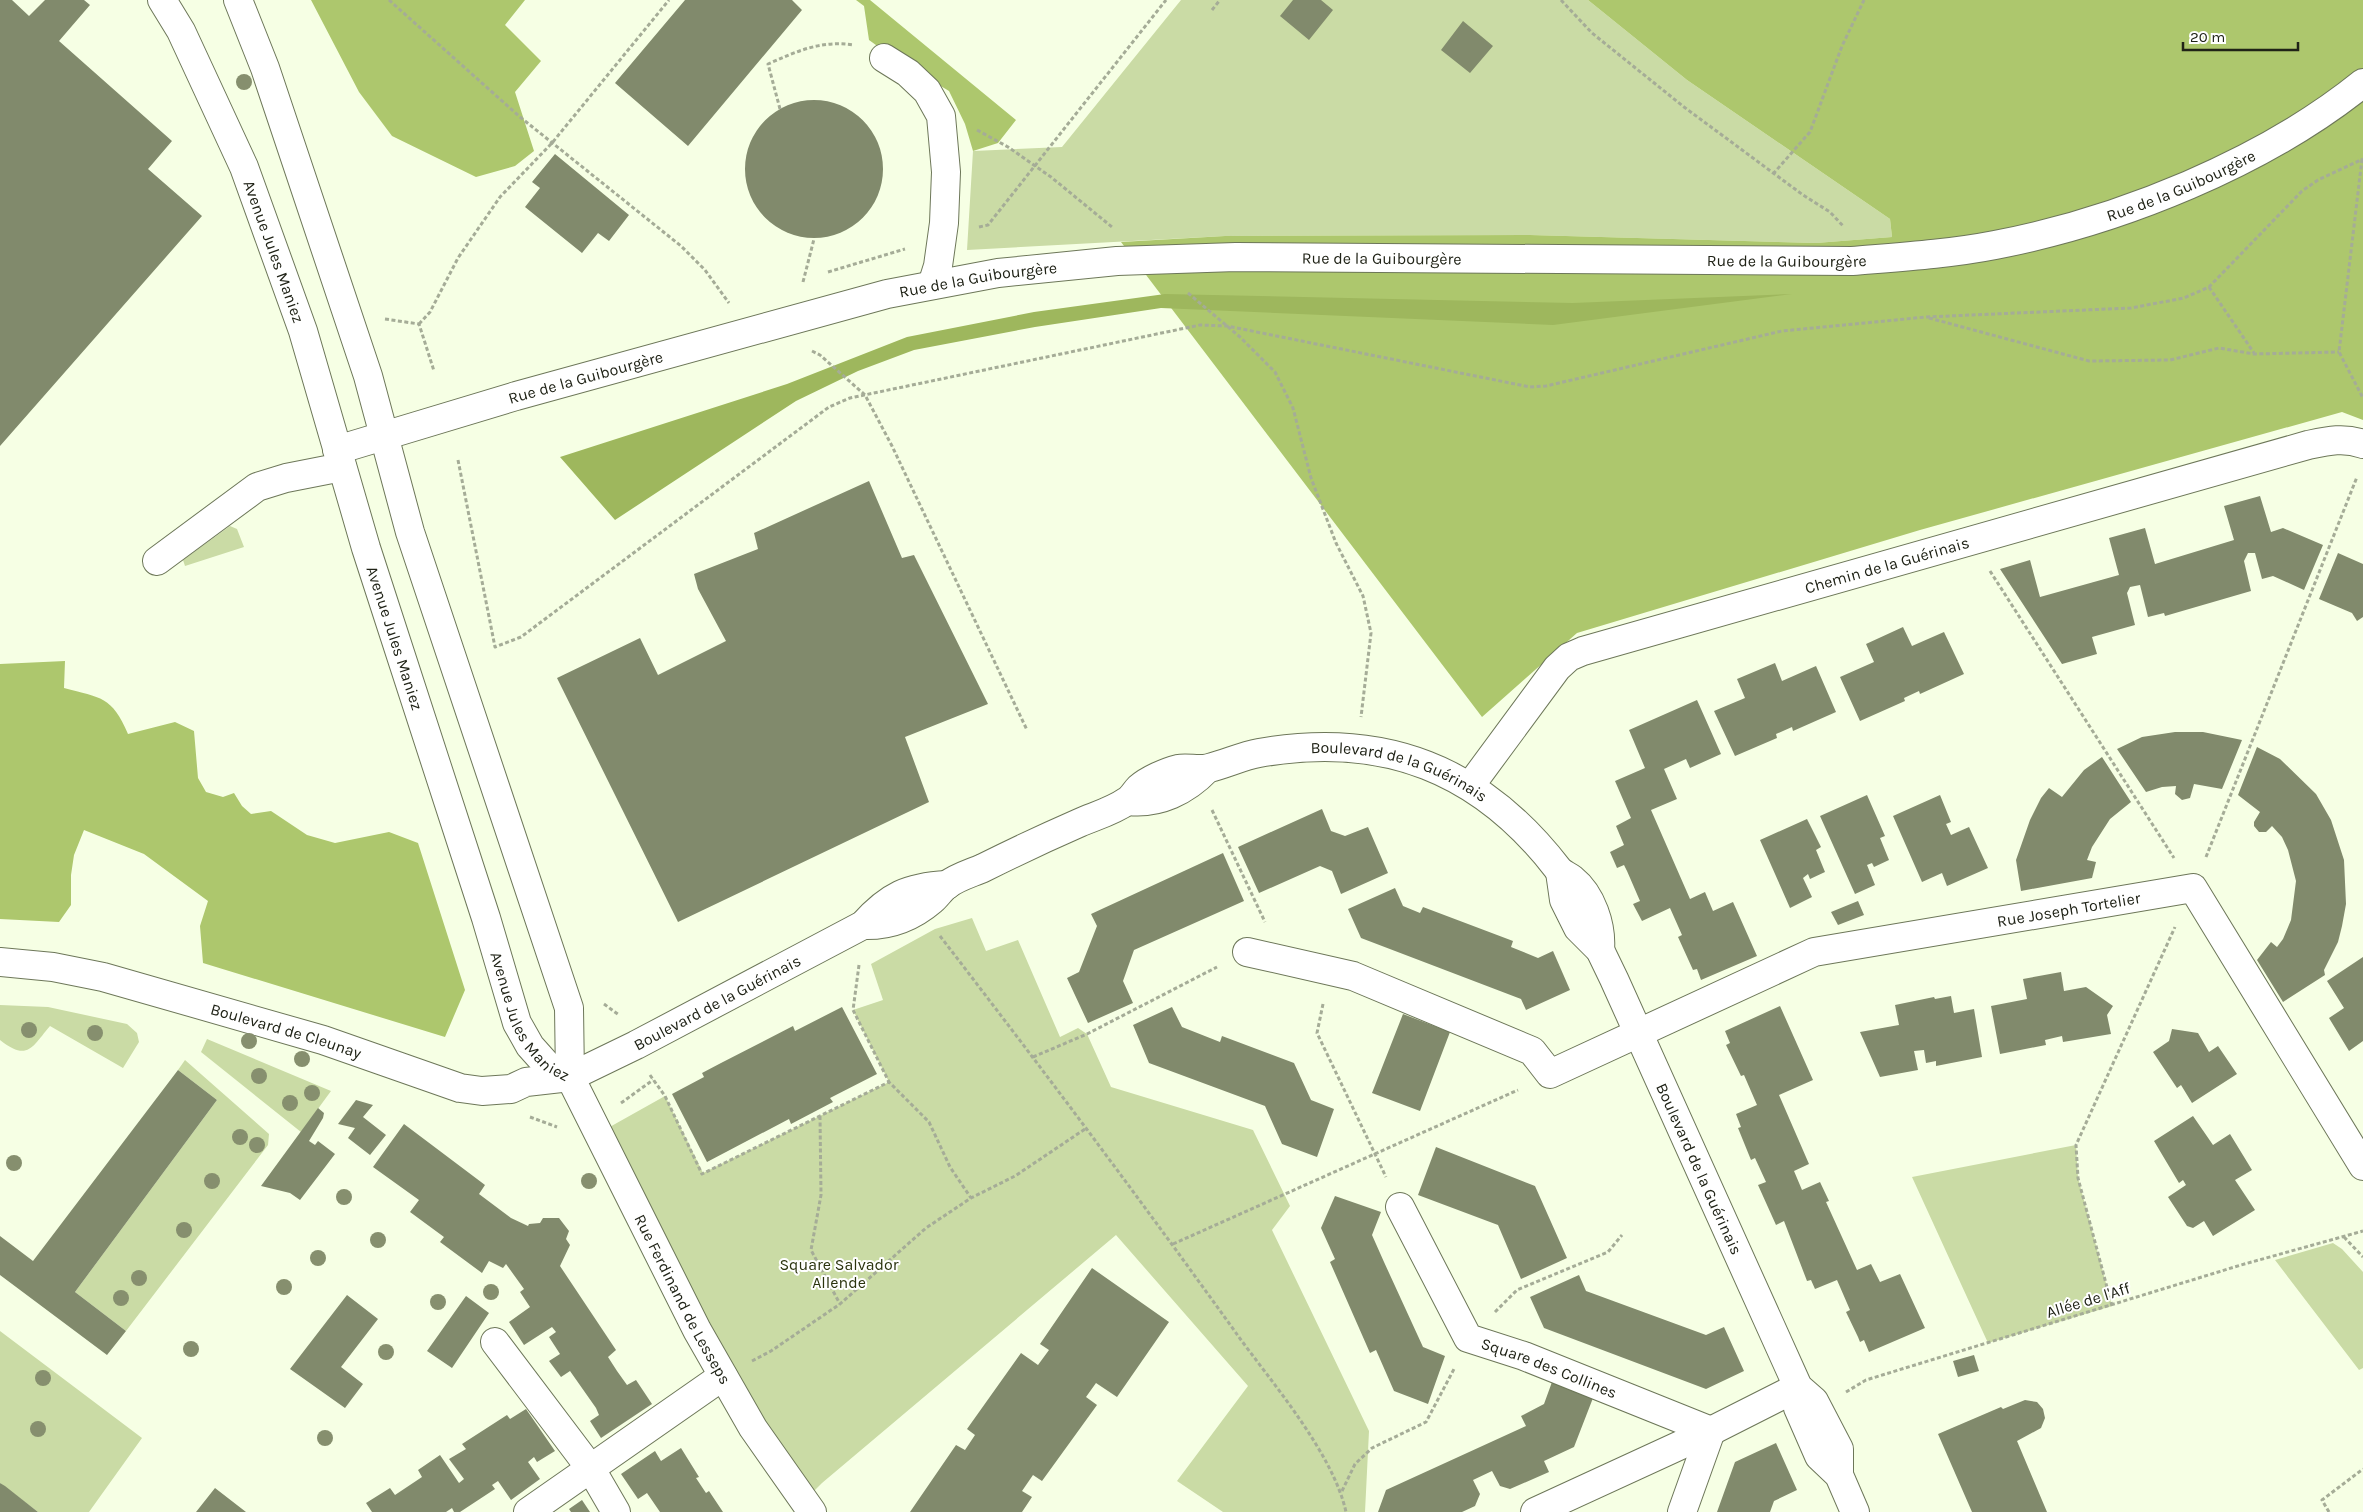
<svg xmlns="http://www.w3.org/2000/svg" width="2363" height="1512" font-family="Karla,sans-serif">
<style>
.green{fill:#cadba5}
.forest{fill:#adc76d}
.water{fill:#9eb75d}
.building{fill:#818a6c}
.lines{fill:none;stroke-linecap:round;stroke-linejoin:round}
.minor-casing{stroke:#6d7759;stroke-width:30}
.major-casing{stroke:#6d7759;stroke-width:30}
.path{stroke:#a5ac97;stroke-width:3;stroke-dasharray:4 2.5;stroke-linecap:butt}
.minor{stroke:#fff;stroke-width:28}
.major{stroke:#fff;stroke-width:28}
.tree{fill:#868f6e}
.labels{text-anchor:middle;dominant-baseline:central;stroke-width:4;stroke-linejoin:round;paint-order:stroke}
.street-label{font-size:16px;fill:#202317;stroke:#fff}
.park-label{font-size:16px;fill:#2b340e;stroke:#fff}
</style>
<rect width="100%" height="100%" fill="#f6ffe4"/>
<!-- green -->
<path class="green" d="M1181 0H1588L1687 80 1890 219 1892 237 1816 243 1530 235 1225 236 967 250 973 151 1062 147Z
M230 526 237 529 244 547 185 566 183 560Z
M972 918 986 951 1018 940 1060 1037 1078 1028 1087 1034 1111 1087 1253 1130 1290 1206 1272 1230 1369 1431 1365 1512H1223L1177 1481 1248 1386 1116 1235 822 1483 805 1500 599 1133 665 1096 703 1173 889 1082 853 1010 883 1000 871 964 935 929Z
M0 1005 48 1007 127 1024 137 1033 139 1042 123 1068 50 1026C32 1047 28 1062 0 1040Z
M207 1039 331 1091 301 1132 201 1052Z
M185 1060 269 1134 268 1145 126 1331 75 1292 217 1100 178 1070Z
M2076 1145 2078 1178 2112 1306 1988 1343 1912 1177Z
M2333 1243 2342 1249 2363 1272V1368L2359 1370 2275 1260Z
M0 1331 142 1438 89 1512H38L0 1483Z"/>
<!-- forest -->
<path class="forest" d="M311 0H525L505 25 541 61 515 92 534 151 515 166 476 177 392 136 359 92Z
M856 0H870L1016 120 998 143 973 151 965 124 949 91 894 58 869 40 864 6Z
M1588 0H2363V420L2342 412 1920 530 1577 633 1482 717 1121 242 1225 236 1530 235 1816 243 1892 237 1890 219 1687 80Z
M65 661 64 688C101 698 112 696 128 734L175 722 194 731 198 778 206 792 223 797 234 793 242 806 251 814 271 811 307 835 335 843 389 832 418 843 465 990 445 1037 203 963 200 926 208 901 144 854 84 830 74 855 71 875V905L59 922 0 919V664Z"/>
<!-- water -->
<path class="water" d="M1165 294 1573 303 1792 294 1553 325 1161 308 1035 327 914 350 858 371 796 401 615 520 560 457 787 384 907 337 1034 312Z"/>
<!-- building -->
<path class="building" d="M0 0H12L29 16 45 0H84L90 5 59 41 172 141 148 169 202 216 0 446Z
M685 0H792L802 10 688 146 615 83Z
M1293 0H1321L1333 10 1309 40 1280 16Z
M1463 21 1493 46 1470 73 1441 50Z
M745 169a69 69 0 1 1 138 0a69 69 0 1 1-138 0Z
M555 154 629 215 609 241 598 233 582 253 525 207 540 188 532 182Z
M869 481 902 558 914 555 988 704 905 737 929 802 678 922 557 678 640 638 658 675 726 641 698 589 694 574 758 549 754 533Z
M2260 496 2271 532 2283 528 2323 545 2304 590 2273 576 2262 579 2255 553H2248L2244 561 2251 591 2165 616 2164 613 2148 617 2140 585 2130 587 2127 593 2135 625 2092 637 2097 654 2062 664 2000 569 2030 560 2040 597 2119 575 2109 538 2145 528 2155 564 2234 540 2224 506Z
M2338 553 2363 564V617L2357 621 2352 613 2319 599Z
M1903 627 1912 646 1944 632 1964 674 1920 694 1919 691 1904 698 1905 701 1860 721 1840 677 1874 662 1866 644Z
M1775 663 1782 681 1816 666 1836 712 1793 731 1792 727 1783 731 1776 734 1777 738 1735 756 1714 711 1745 698 1737 679Z
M1697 700 1721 754 1690 768 1686 759 1664 769 1677 799 1651 810 1690 899 1705 892 1713 911 1733 902 1757 956 1701 980 1697 969 1693 970 1678 937 1682 935 1670 908 1642 921 1633 904 1640 901 1627 871 1624 865 1617 868 1610 852 1624 845 1616 826 1631 818 1615 781 1645 768 1629 730Z
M2175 732H2203L2242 740 2222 789 2194 784 2190 798 2182 800 2175 794 2176 786 2162 787 2146 792 2117 749 2142 737Z
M2257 747 2280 759 2316 794 2331 820 2344 860 2346 904 2342 926 2338 942 2324 970 2325 975 2283 1002 2257 960 2271 942 2277 947 2283 939 2291 920 2296 881 2288 850 2282 837 2272 826 2266 832H2259L2254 826V822L2260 812 2238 795Z
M2102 757 2131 802 2110 819 2092 847 2087 860 2096 862 2092 878 2021 891 2016 860 2030 820 2041 798 2049 788 2062 797 2084 770Z
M1867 795 1885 836 1880 838 1889 860 1874 867 1872 863 1867 865 1875 885 1855 894 1820 816Z
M1940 795 1951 822 1946 824 1951 835 1969 827 1988 868 1947 886 1942 873 1922 882 1893 816Z
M1322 809 1331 831 1345 836 1368 827 1388 873 1341 894 1332 871 1320 866 1259 893 1238 847Z
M1807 819 1821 847 1816 850 1825 872 1810 879 1808 874 1803 878 1812 897 1790 908 1760 840Z
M1223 853 1244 901 1134 950 1123 981 1133 1003 1088 1023 1067 978 1079 972 1097 926 1091 914Z
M1395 888 1403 906 1420 913 1423 907 1513 941 1511 947 1538 958 1553 951 1570 990 1526 1010 1521 999 1361 938 1348 909Z
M1858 901 1864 915 1838 925 1831 912Z
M2363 957V1041L2349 1051 2329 1018 2344 1008 2327 981Z
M2061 972 2064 991 2086 987 2113 1006 2107 1015 2111 1034 2063 1042 2062 1036 2045 1040 2046 1045 2000 1054 1991 1006 2027 999 2023 979Z
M1951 996 1954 1013 1974 1009 1982 1057 1936 1066V1061L1926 1063 1924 1050 1914 1051 1918 1070 1880 1077 1860 1032 1899 1025 1895 1005 1934 997 1935 999Z
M1780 1006 1813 1080 1779 1095 1809 1164 1794 1171 1802 1190 1820 1182 1829 1201 1826 1202 1857 1270 1871 1264 1880 1282 1900 1274 1925 1328 1869 1352 1864 1340 1860 1342 1858 1337 1846 1312 1850 1310 1837 1280 1815 1289 1811 1280 1807 1281 1784 1221 1776 1225 1758 1185 1766 1182 1755 1158 1751 1160 1738 1128 1741 1127 1736 1114 1757 1105 1744 1075 1741 1076 1726 1045 1730 1043 1725 1031Z
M842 1007 877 1074 830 1098 833 1102 791 1124 789 1119 707 1162 672 1094 704 1077 702 1073 721 1063 793 1026 795 1031Z
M1172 1007 1182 1027 1220 1042 1222 1036 1294 1063 1311 1100 1334 1109 1317 1157 1282 1144 1265 1106 1149 1063 1133 1025Z
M1403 1014 1450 1032 1420 1111 1372 1093Z
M2172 1029 2198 1033 2209 1052 2218 1046 2237 1074 2192 1103 2181 1085 2177 1088 2153 1052 2169 1041Z
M178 1070 217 1100 75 1292 126 1331 107 1355 0 1275V1236L33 1261Z
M356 1100 373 1105 363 1117 386 1135 370 1155 348 1138 355 1128 338 1124Z
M318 1108 324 1113 323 1118 309 1141 315 1145 318 1141 335 1154 300 1200 290 1193 261 1186Z
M2193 1116 2213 1145 2230 1134 2252 1170 2235 1180 2255 1210 2213 1236 2204 1221 2193 1228 2187 1226 2168 1197 2186 1185 2183 1180 2179 1183 2154 1141Z
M404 1124 485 1185 479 1194 511 1218 528 1226 529 1224 540 1223 543 1218H559L569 1231 566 1239 570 1245 560 1266 616 1350 608 1357 617 1371 627 1385 636 1380 652 1404 601 1438 590 1421 599 1415 596 1408 570 1371 561 1377 549 1361 560 1354 549 1337 556 1332 552 1327 524 1345 509 1322 530 1307 520 1292 524 1289 506 1264 503 1268 489 1261 482 1273 440 1242 444 1237 410 1212 419 1200 373 1167Z
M1436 1147 1535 1186 1567 1258 1521 1279 1498 1225 1418 1195Z
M1335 1196 1381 1212 1372 1235 1384 1262 1423 1347 1445 1356 1428 1404 1394 1391 1376 1350 1370 1353 1330 1262 1335 1259 1321 1228Z
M1092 1268 1169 1322 1117 1397 1096 1383 1086 1397 1097 1405 1042 1481 1033 1475 1022 1491 1032 1497 1022 1512H910L956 1445 965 1450 975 1435 967 1429 1021 1353 1038 1365 1049 1350 1040 1344Z
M1579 1275 1586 1291 1706 1335 1724 1327 1744 1371 1706 1389 1544 1328 1530 1297Z
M347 1295 378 1319 341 1367 363 1384 345 1408 290 1369Z
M466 1296 489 1313 452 1368 427 1351Z
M1974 1355 1979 1371 1958 1377 1953 1361Z
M1552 1382 1593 1398 1574 1447 1544 1461 1549 1472 1510 1489 1500 1486 1492 1471 1473 1480 1480 1494 1475 1506 1462 1512H1378L1386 1490 1526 1426 1521 1416 1544 1404Z
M2025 1400 2037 1402 2043 1409 2045 1418 2041 1428 2017 1441 2047 1512H1972L1938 1434 2001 1407 2003 1409Z
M526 1409 555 1451 537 1462 534 1457 528 1462 540 1479 511 1500 498 1481 492 1485 495 1489 460 1512H454L452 1508 446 1512H372L366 1503 390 1488 395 1495 422 1477 418 1470 440 1455 459 1483 464 1479 449 1459 466 1449 462 1444 507 1415 510 1419Z
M1776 1443 1797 1490 1774 1501 1770 1512H1717L1735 1462Z
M681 1448 699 1477 696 1478 706 1493 709 1491 723 1512H660L647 1493 638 1499 621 1474 655 1451 661 1461Z
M0 1483 5 1486 38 1512H0Z
M215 1488 246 1512H196Z
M582 1500 590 1512H571L569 1509Z"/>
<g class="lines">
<defs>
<g id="minor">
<path d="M884 58 908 73 927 91 941 116 946 172 944 223 938 266 932 285"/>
<path id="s1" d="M337 450 516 396 887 294 998 273 1117 261 1236 257 1852 261C1900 257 1949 254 1995 245 2120 221 2264 163 2363 83"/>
<path d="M157 561 257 487 286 478 342 467"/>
<path id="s2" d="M1470 786 1557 668 1569 657 1583 651 2308 445C2327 441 2344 437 2363 444"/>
<path d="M1129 801C1159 804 1186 791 1207 769"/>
<path id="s3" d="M1560 872 1564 900 1578 928 1600 950 1614 979 1798 1387 1814 1401 1839 1449V1475"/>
<path id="s4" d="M863 925C889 926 911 918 932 900 937 896 941 889 947 885 957 877 972 873 983 868 1015 852 1047 837 1079 823 1095 816 1113 811 1127 801 1132 798 1135 792 1139 788 1148 780 1166 772 1178 769 1188 767 1199 771 1209 768 1226 764 1242 756 1259 753 1384 731 1481 769 1558 869 1562 874 1567 875 1572 879 1592 895 1602 926 1600 950"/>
<path id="s5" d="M1247 952 1353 976 1532 1051 1550 1074 1814 952 2193 888 2363 1166"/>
<path id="s6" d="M570 1077 636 1045 863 925C889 896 908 887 947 885"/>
<path id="s7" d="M1400 1207 1468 1338 1524 1356 1711 1431"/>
<path d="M495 1342 591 1469 616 1512"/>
<path d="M1797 1402 1798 1408 1819 1456 1839 1475 1855 1512"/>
<path d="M528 1512 723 1376"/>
<path d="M1535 1512 1711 1431 1798 1387"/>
<path d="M1682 1512 1711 1431"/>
</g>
<g id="major">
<path id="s8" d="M162 0 181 31 244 167 303 331 366 548 486 918 517 1023 530 1046 547 1065 570 1077"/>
<path d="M238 0 265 68 368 376 410 532 569 1008 570 1077"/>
<path id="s9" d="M0 962 53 967 103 977 323 1040 460 1088 482 1091 511 1089 526 1082 570 1077"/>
<path id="s10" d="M570 1077 697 1330 753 1428 812 1512"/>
</g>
</defs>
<!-- minor casing -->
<use href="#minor" class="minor-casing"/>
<!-- major casing -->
<use href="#major" class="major-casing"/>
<!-- path -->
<path class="path" d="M389 0 520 117 681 246 705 270 729 303
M1561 0 1592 33 1684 107 1803 195 1830 212 1844 227
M1212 10 1220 0
M780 109 768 64C797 51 822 40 854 45
M977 130 1008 147 1051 177 1112 227
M2362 159 2339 352 2363 398
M1773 174 1810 132 1842 46 1864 0
M979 227 988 225 1166 0
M828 272 905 249
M803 282 814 239
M2209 287 2254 353
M1188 293 1240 337 1275 372 1293 408 1311 478 1336 543 1363 596 1371 633 1361 717
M1929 318 2089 361 2170 360 2219 348 2254 354 2339 352
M385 319 419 324 434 371
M419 324 430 312 458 258 500 197 552 143 669 0
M812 351 820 355 865 395 892 446 1027 730
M458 460 495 647 521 637 829 407 850 398 1200 325 1227 326 1530 387 1546 386 1782 331 1926 317 2131 308 2184 298 2209 287 2302 191 2318 180 2363 159
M1990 571 2174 858
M1212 810 1265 922
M2206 857 2357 477
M940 936C1041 1067 1140 1199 1236 1333 1272 1383 1333 1453 1346 1512
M859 965 853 1010 889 1082
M604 1004 619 1015
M1323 1004 1317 1033 1386 1177
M1033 1057 1087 1034 1217 967
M650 1075 665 1096 702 1174 889 1082 929 1122 950 1167 971 1198
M621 1103 653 1080
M820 1116 821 1195 811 1250 840 1304
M530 1117 557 1127
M2344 1237 2363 1257
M1173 1244 1518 1090
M2112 1306 2078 1178 2076 1145 2175 927
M1495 1312 1517 1290 1608 1252 1622 1235
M752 1361 771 1351 840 1304 926 1228 971 1198 1015 1176 1085 1129
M1846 1392 1866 1380 2241 1265 2363 1231
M1342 1491 1355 1464 1372 1448 1426 1422 1454 1369
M2329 1512 2322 1500 2363 1469"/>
<!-- minor -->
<use href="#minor" class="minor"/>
<!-- major -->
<use href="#major" class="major"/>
</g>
<!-- trees -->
<g class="tree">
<circle cx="244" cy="82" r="8"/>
<circle cx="29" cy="1030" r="8"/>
<circle cx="95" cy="1033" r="8"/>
<circle cx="249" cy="1041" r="8"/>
<circle cx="302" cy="1059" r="8"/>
<circle cx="259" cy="1076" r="8"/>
<circle cx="312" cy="1093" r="8"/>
<circle cx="290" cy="1103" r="8"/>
<circle cx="240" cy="1137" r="8"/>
<circle cx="257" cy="1145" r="8"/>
<circle cx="14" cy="1163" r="8"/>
<circle cx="212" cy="1181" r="8"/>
<circle cx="589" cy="1181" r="8"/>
<circle cx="344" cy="1197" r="8"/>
<circle cx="184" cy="1230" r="8"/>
<circle cx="378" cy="1240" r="8"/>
<circle cx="318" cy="1258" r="8"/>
<circle cx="139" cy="1278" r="8"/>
<circle cx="284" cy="1287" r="8"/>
<circle cx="491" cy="1292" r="8"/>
<circle cx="121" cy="1298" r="8"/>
<circle cx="438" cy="1302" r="8"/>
<circle cx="191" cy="1349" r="8"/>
<circle cx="386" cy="1352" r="8"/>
<circle cx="43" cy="1378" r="8"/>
<circle cx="38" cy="1429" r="8"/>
<circle cx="325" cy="1438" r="8"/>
</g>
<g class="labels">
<!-- street labels -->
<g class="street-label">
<text stroke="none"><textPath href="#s1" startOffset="1879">Rue de la Guibourgère</textPath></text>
<text stroke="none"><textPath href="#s8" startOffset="276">Avenue Jules Maniez</textPath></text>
<text stroke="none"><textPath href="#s1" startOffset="1069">Rue de la Guibourgère</textPath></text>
<text stroke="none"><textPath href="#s1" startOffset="1474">Rue de la Guibourgère</textPath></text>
<text stroke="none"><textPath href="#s1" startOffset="664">Rue de la Guibourgère</textPath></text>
<text stroke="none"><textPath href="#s1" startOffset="259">Rue de la Guibourgère</textPath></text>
<text stroke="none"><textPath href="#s2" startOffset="494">Chemin de la Guérinais</textPath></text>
<text stroke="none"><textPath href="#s8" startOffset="681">Avenue Jules Maniez</textPath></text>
<text stroke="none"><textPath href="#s4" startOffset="585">Boulevard de la Guérinais</textPath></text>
<text stroke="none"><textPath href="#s5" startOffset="881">Rue Joseph Tortelier</textPath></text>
<text stroke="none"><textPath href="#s6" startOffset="165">Boulevard de la Guérinais</textPath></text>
<text stroke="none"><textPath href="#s8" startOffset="1086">Avenue Jules Maniez</textPath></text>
<text stroke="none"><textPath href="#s9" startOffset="295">Boulevard de Cleunay</textPath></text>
<text stroke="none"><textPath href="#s3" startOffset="331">Boulevard de la Guérinais</textPath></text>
<text stroke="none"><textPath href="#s10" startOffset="249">Rue Ferdinand de Lesseps</textPath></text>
<text transform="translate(2088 1300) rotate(-17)">Allée de l'Aff</text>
<text stroke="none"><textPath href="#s7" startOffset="234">Square des Collines</textPath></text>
</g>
<!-- park labels -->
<g class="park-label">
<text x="839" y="1264">Square Salvador<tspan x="839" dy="18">Allende</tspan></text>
</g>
</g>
<!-- scale -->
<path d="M2183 42v8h115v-8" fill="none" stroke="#202317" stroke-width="2.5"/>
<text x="2190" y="42" font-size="15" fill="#202317" stroke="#ffffff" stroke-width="4" paint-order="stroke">20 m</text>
</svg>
